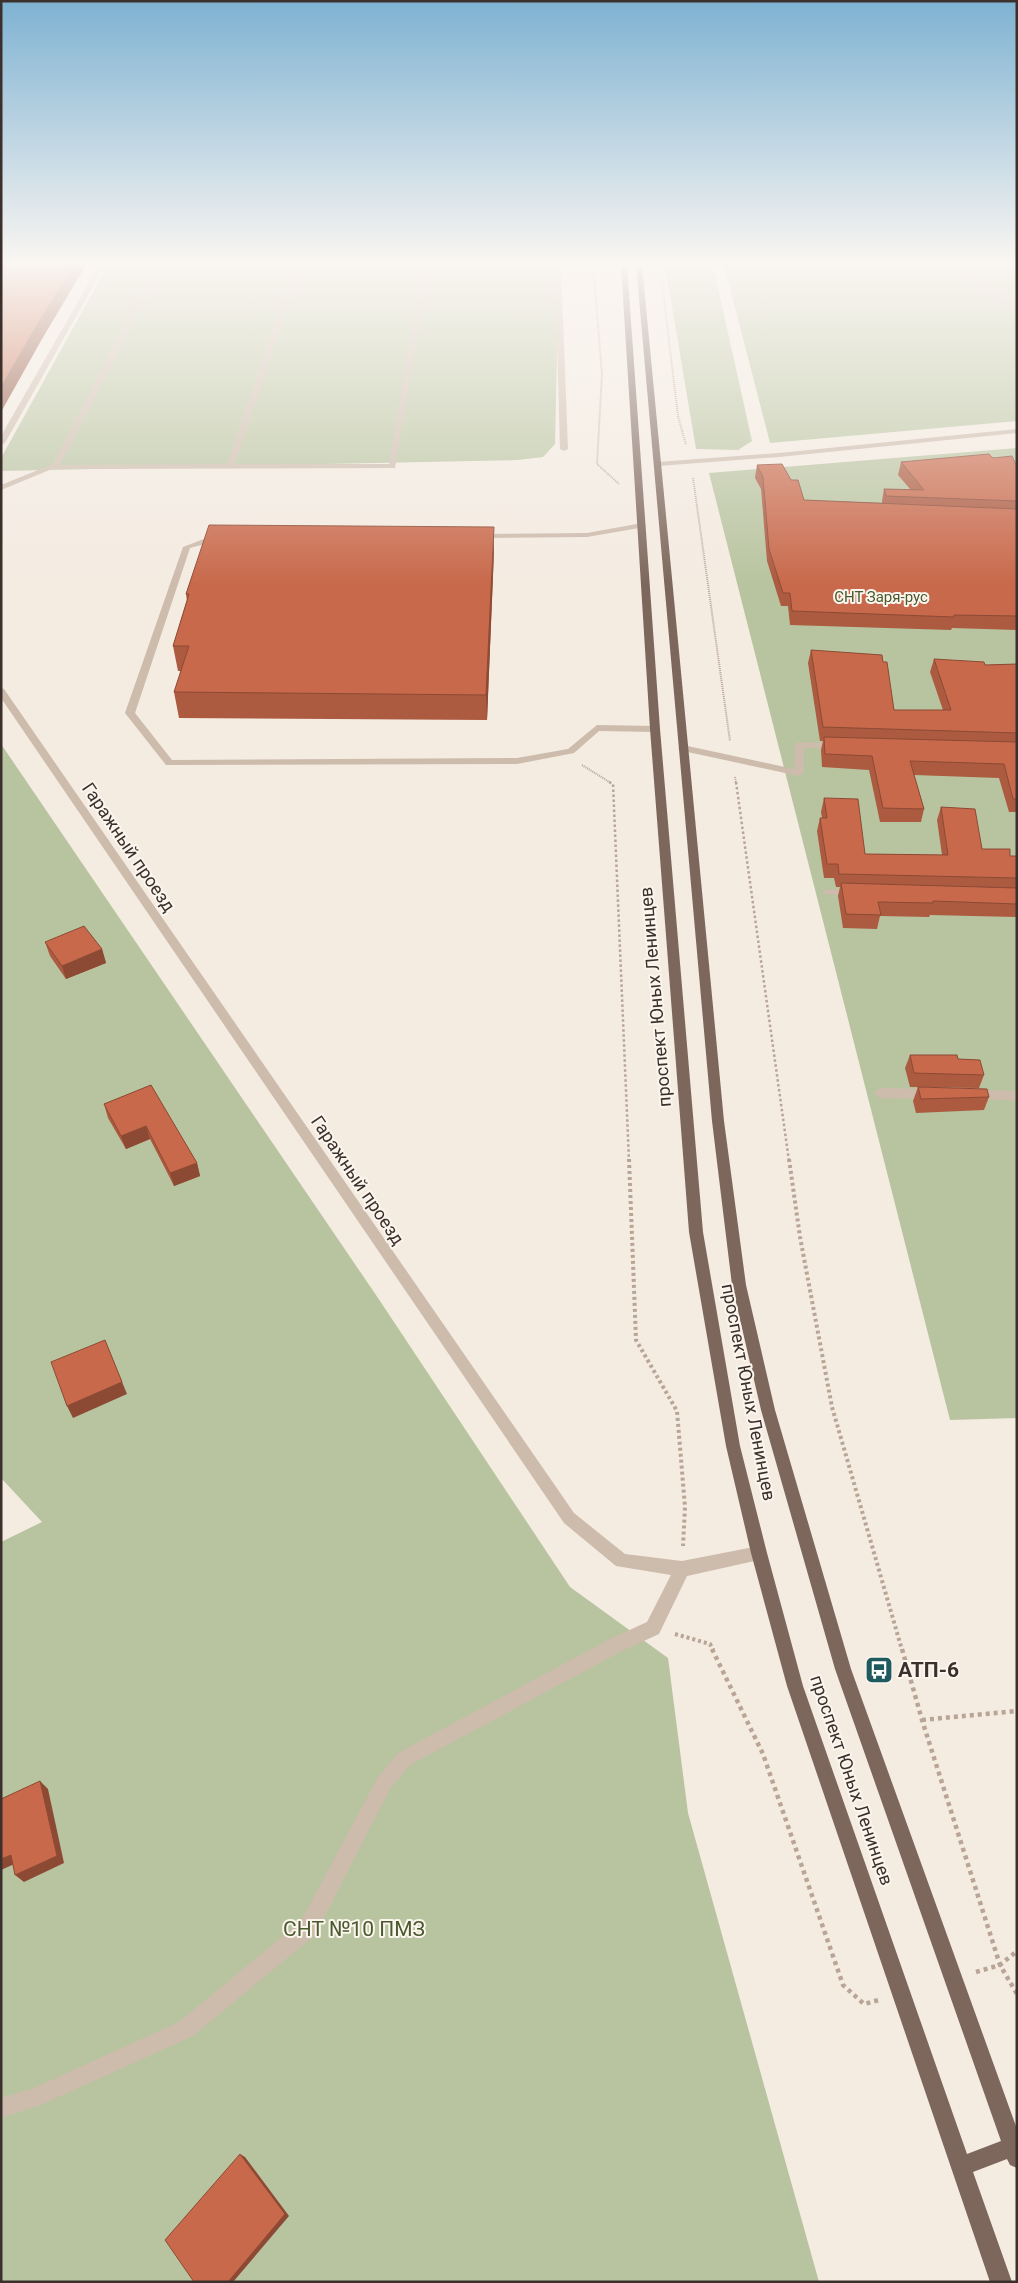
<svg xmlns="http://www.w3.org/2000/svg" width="1018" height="2283" font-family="Roboto,sans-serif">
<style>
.green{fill:#b8c4a0}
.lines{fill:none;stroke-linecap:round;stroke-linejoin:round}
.path-far3{stroke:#b9a596;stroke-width:2;stroke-dasharray:1 1;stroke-linecap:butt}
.path-far2{stroke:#b9a596;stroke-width:2.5;stroke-dasharray:2.5 2.5;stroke-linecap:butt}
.path-far1{stroke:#b9a596;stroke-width:4;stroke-dasharray:3 3;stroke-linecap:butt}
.path{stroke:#b9a596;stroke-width:4.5;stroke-dasharray:4 4;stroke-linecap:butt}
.minor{fill:#cdbbac;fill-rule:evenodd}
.major{fill:#7d675c;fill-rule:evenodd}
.wall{fill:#ac5a40}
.shaded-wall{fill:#8c4a34}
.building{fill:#c8694b;stroke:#8c4a34}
.labels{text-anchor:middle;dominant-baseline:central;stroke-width:4;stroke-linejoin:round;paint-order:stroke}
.far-park-label{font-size:15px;fill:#4a5a2e;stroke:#fbf5ee}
.street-label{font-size:18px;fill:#3b302b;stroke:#fbf5ee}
.near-poi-label{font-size:21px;font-weight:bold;fill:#3b302b;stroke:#fbf5ee;text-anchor:start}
.near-park-label{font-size:21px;fill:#4a5a2e;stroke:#fbf5ee}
</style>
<rect width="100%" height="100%" fill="#f4ebe1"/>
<!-- green -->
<path class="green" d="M108 265H559L555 444 543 457 518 460 1 471V458Z
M665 265H713L752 441 738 450 696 449Z
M724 265H1017V421L770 443Z
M1017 448V1418L950 1420 709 473Z
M1 744 378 1298 570 1587 668 1658 688 1813 819 2282H1V1542L42 1522 1 1478Z"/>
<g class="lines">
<!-- path-far3 -->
<path class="path-far3" d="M593 265 602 374 597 464 619 484
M660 265 678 416 686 445
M693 478 730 741
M582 765 611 783
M735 777 736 783"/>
<!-- path-far2 -->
<path class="path-far2" d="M609 782 613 784 629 1161
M736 782 789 1161"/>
<!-- path-far1 -->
<path class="path-far1" d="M629 1159 636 1340 677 1411 685 1507 683 1546
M789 1159 800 1237 832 1407 902 1650
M675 1634 710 1644 713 1650"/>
<!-- path -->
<path class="path" d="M712 1649 763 1754 843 1985 864 2004 879 2000
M902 1649 922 1720 1000 1965 1017 1994
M922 1720 1017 1711
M976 1972 1000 1965 1017 1951"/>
<!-- minor -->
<path class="minor" d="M99 265H105L5 443 1 445V436Z
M156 265H162L60 465 227 464 295 265H301L235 464H389L423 265H429L395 468 52 469 1 490V485L53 464Z
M555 265H561L568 449 564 451 560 449Z
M947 265H954L968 274 1017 266V270L972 277 1017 306V311Z
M1017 429V433L779 457 658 466 654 464 658 462 779 453Z
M642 523 646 525 645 527 587 537 477 538 473 536 477 534 587 533Z
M209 537H220L224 539 190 548 135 713 172 760 517 758 568 749 597 725 655 726 660 729 655 732 599 731 574 753 517 764 166 765 125 713 183 547Z
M1 688 4 689 574 1513 625 1554 682 1561 759 1546 765 1548 767 1553 765 1558 759 1560 687 1576 659 1634 622 1651 410 1765 390 1789 315 1935 193 2036 43 2104 1 2118V2098L34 2088 179 2022 301 1921 378 1777 398 1753 610 1639 647 1622 671 1575 616 1566 564 1523 1 698Z
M799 742 838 743 843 746 838 749 804 748V773L799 776 683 751 678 748 683 745 794 769V745Z
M828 889 854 890 859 893 854 896 824 894 823 892Z
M880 1088 932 1089 938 1094 932 1099 880 1098 874 1093Z
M972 1090 1017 1091V1101L968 1098 966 1095Z"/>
<!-- major -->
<path class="major" d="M621 265H627L660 729 703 1232 740 1446 767 1553 803 1686 967 2154 1001 2141 835 1669 761 1410 732 1285 712 1121 636 265H642L724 1121 746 1285 775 1410 851 1669 1017 2129V2168L1010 2165 1007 2159 973 2172 1012 2282H990L787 1686 751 1553 726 1446 689 1232 650 729Z"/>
</g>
<!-- wall -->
<path class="wall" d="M993 458 1017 467V630L952 628 951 630 790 625 788 606H781L767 561 761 489 755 478 757 465 791 480 804 500 882 503V501L884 489H910L898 475 901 462Z
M494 551 487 720 179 718 174 692 181 671H178L173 646 187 601 186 594Z
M811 650 883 662 894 710H943L930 672 934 659 985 665 1017 664V812H1009L999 778 914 775 924 809 921 822H880L869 770 822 767 821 750 823 741H820L808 663Z
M824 798 865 854 942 855 937 820 941 807 982 849 1010 856H1017V918L1016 917 930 915 929 917 880 916 877 929 843 928 838 896 840 887H836L834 878H824L817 831 820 818H822L821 812Z
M45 942 102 949 106 963 66 979 50 956Z
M910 1055 958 1059 984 1075 979 1088 910 1087 905 1068Z
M151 1085 197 1163 200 1176 174 1186 150 1139 126 1149 108 1118 104 1104Z
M918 1087 989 1097 984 1110 916 1113 913 1101Z"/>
<!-- shaded-wall -->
<path class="shaded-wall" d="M74 265H86L42 339 1 412V387L38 323Z
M494 527V551L487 720 486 695Z
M102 949 106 963 66 979 62 966Z
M146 1126 150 1139 126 1149 121 1136Z
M197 1163 200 1176 174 1186 170 1173Z
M105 1340 127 1394 73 1418 67 1406Z
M40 1781 48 1789 64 1863 24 1882 15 1875Z
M11 1855 19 1862 1 1870V1859Z
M240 2154 245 2157 289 2216 233 2282H228Z"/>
<!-- building -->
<path class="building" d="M1 265H74L38 323 1 387Z
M989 454 993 458 1012 456 1017 467V501L886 496 884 489 924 490 901 462Z
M782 464 791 480H798L804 500 1017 509V616L954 615V617L792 611 790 593H783L769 549 763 477 757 465Z
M209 525 494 527 486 695 174 692 189 646H173L189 594H186Z
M811 650 882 655 883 662H887L894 710H951L934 659 984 662 985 665 1017 664V733L823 727Z
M824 737 1017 742V799H1013L1004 764 910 761 924 809 883 808 872 756 825 754Z
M824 798 858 799 865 854 948 855 941 807 975 809 982 849H1010V856H1017V878L839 874 838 864H827L820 818H827Z
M841 883 1017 888V904L933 901V903L878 902 881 915 846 914Z
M84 926 102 949 62 966 45 942Z
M910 1055H957L958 1059 980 1060 984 1075 914 1073Z
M151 1085 197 1163 170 1173 146 1126 121 1136 104 1104Z
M918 1087 987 1089 989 1097 921 1099Z
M105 1340 122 1382 67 1406 51 1362Z
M40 1781 57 1856 15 1875 11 1855 1 1859V1799Z
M240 2154 285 2214 228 2282H194L165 2240Z"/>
<!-- sky -->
<linearGradient id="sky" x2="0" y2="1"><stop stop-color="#7eb2d2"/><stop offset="0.45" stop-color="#faf6f2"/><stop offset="1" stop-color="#faf6f2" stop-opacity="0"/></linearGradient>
<rect width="1018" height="584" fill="url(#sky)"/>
<!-- icons -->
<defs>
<symbol id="bus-square" viewBox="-11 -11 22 22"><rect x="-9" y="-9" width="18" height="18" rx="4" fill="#1f5a5e" stroke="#fbf5ee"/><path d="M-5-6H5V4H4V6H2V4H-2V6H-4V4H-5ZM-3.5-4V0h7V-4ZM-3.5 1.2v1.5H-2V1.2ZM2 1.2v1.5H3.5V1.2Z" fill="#fff"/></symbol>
</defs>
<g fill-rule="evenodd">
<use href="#bus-square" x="863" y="1654" width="32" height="32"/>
</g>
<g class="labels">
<!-- far-park labels -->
<g class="far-park-label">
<text x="881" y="597">СНТ Заря-рус</text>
</g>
<!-- street labels -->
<g class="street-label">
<text transform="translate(129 847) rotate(56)">Гаражный проезд</text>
<text transform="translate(655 997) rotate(-95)">проспект Юных Ленинцев</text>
<text transform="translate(358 1180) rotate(56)">Гаражный проезд</text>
<text transform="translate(749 1392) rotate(79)">проспект Юных Ленинцев</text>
<text transform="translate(852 1780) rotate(71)">проспект Юных Ленинцев</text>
</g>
<!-- near-poi labels -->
<g class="near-poi-label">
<text x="898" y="1670">АТП-6</text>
</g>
<!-- near-park labels -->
<g class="near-park-label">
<text x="354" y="1929">СНТ №10 ПМЗ</text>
</g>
</g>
<!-- border -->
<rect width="1018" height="2283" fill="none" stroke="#3b302b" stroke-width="5"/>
</svg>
